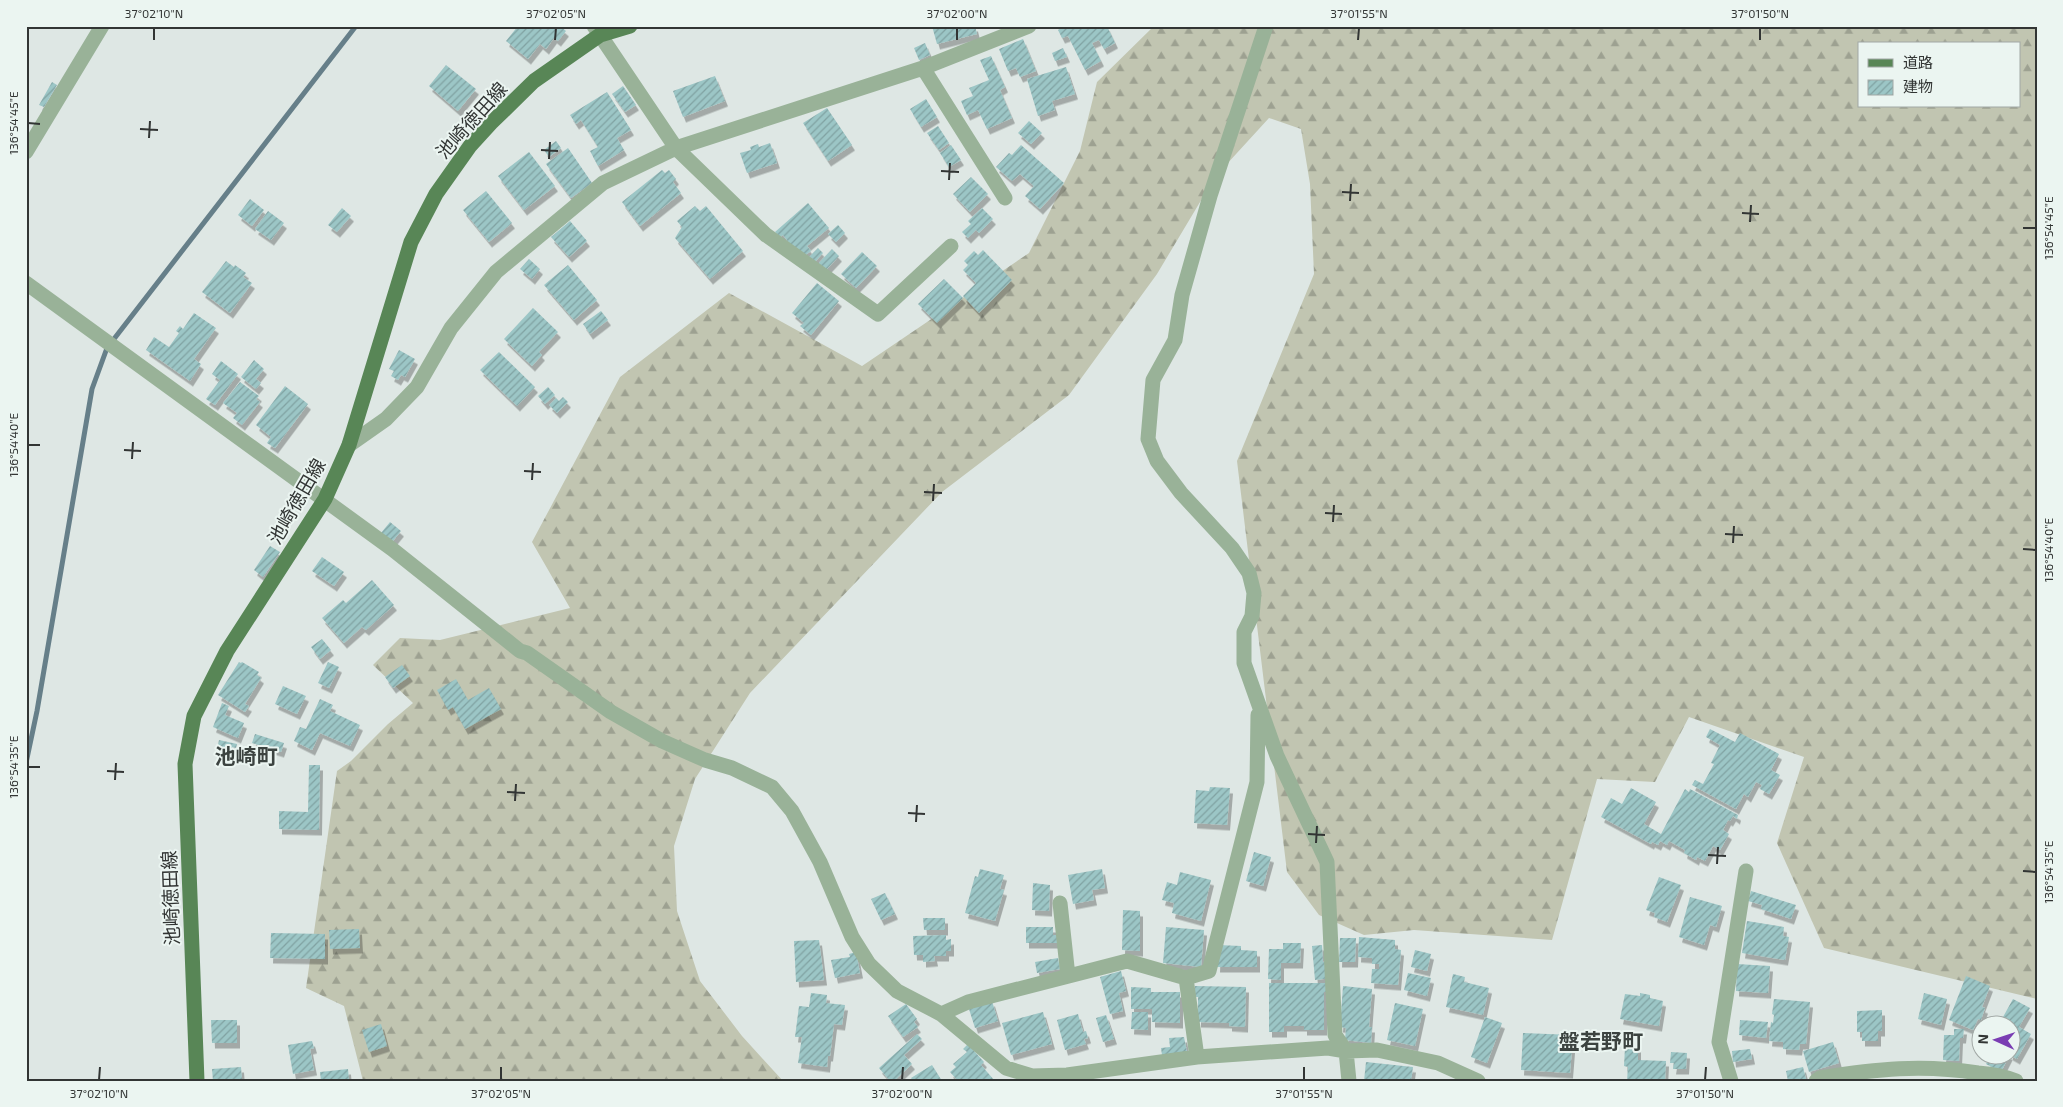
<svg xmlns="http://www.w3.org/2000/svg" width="2063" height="1107" font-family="'Exo 2','Noto Sans JP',sans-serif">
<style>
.forest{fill:url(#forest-firs);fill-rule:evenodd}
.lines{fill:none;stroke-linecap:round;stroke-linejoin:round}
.stream{stroke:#667f89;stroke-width:5}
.building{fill:url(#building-hatch);filter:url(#shadow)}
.minor{stroke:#99b298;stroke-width:15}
.major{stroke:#588656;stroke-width:15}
.ticks{fill:none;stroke:#323534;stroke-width:2}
.labels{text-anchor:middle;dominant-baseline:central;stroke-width:4;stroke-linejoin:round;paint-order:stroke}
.street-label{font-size:19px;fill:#323534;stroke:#ebf5f1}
.quarter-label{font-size:21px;font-weight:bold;fill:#3c4340;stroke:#ebf5f1}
.neatline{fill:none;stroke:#323534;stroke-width:2}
.ticks-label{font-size:12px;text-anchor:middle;fill:#323534}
</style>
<defs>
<pattern id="forest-firs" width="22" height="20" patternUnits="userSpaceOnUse" patternTransform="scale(1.25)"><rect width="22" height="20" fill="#c1c5b1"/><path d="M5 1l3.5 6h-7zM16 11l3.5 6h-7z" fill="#9da191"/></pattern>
<pattern id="building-hatch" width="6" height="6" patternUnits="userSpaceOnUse" patternTransform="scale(1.25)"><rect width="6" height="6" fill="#9cc6c6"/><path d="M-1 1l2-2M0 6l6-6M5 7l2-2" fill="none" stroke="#80a2a2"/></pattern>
<filter id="shadow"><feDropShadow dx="3" dy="5.5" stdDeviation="0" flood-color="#0004"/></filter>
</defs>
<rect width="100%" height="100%" fill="#dee7e4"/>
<!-- forest -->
<path class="forest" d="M1154 26H2037V999L1824 948 1777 843 1804 757 1689 717 1655 782 1597 779 1552 940 1414 930 1364 935 1319 915 1287 872 1237 461 1314 274 1310 184 1301 129 1269 118 1215 177 1157 274 1069 395 942 492 750 693 695 779 674 846 677 911 700 981 742 1036 783 1081H363L344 1006 306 988 337 771 351 761 388 724 413 703 373 665 400 638 440 640 570 608 532 542 620 377 729 293 862 366 1029 253 1080 151 1097 82ZM1859 44H2019V106H1859Z"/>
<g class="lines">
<!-- stream -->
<path class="stream" d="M26 763 37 711 92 389 107 348 356 26"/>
</g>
<!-- building -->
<path class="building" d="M518 26H560L566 31 558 41 554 38 546 49 540 44 528 59 506 41Z
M932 26H975L977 34 937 44Z
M1065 26H1107L1115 43 1104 49 1099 40 1092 43 1101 61 1085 70 1068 36 1062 38 1058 30Z
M1023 39 1036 71 1020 77 1016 68 1008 71 999 49Z
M925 43 930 55 919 60 914 48Z
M1063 48 1067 57 1055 61 1052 53Z
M991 56 1005 87 1000 90 1012 118 987 129 978 110 967 115 961 101 973 96 969 88 989 80 980 60Z
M446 65 476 89 458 111 429 86Z
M1066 67 1075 94 1052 101 1055 110 1038 116 1027 79Z
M715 76 725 101 683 117 673 91Z
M52 82 57 85 44 107 39 105Z
M623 86 636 105 625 112 612 94Z
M607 92 631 130 617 138 624 150 598 166 590 151 598 147 581 120 576 124 570 115Z
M926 99 937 117 921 127 910 109Z
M827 108 852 145 828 161 803 123Z
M1029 121 1042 133 1031 144 1018 133Z
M938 126 949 143 939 150 927 133Z
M556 141 561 148 549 157 544 150Z
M770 143 777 163 747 173 740 153 751 150 750 147 758 144 759 147Z
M951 145 961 160 949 167 940 153Z
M1021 145 1064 183 1040 209 1025 196 1034 186 1020 174 1012 181 996 167 1009 153 1012 155Z
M568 148 592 183 571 198 546 164Z
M529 152 555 186 524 210 498 176Z
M662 170 665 173 669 170 676 179 673 182 681 193 640 226 622 202Z
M971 177 988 194 970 212 953 194Z
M486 191 512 223 489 242 463 210Z
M250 199 264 210 252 226 238 215Z
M808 203 829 228 807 246 811 251 804 256 797 253 783 235 780 237 775 232Z
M695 206 700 211 706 206 743 251 710 279 675 238 682 227 677 221Z
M342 208 351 216 337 232 328 225Z
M982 208 993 219 979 233 976 230 968 238 962 232 971 224 968 221Z
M268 211 284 223 271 240 255 229Z
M570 221 587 241 569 257 551 237Z
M838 225 845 233 836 242 828 234Z
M818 248 823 253 813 264 808 258Z
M832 249 839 256 824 272 817 265Z
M983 250 1012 280 979 313 963 296 976 283 963 270 968 265 964 261 974 251 978 255Z
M862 252 877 266 856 288 841 274Z
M529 259 540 269 532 279 520 269Z
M226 261 234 267 235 265 246 273 243 277 252 283 230 313 202 292Z
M568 265 597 300 574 320 544 285Z
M944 279 963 298 937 323 918 304Z
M817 283 839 301 811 335 800 326 804 323 792 313Z
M533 308 558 332 539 352 542 355 532 366 504 339Z
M601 311 608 320 590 334 583 324Z
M194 313 216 328 194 359 201 364 190 381 146 350 154 337 169 347 179 333 176 331 180 326 183 329Z
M399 350 415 359 405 377 401 375 398 380 391 376 394 371 389 369Z
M499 352 535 387 517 406 480 370Z
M254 360 264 369 256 379 261 383 256 389 241 377Z
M221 361 238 374 215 405 206 399 220 380 212 374Z
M240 382 259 396 256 399 260 402 242 425 233 418 237 413 223 403Z
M285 386 308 404 275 448 267 443 271 437 256 425Z
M548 387 555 395 545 404 538 396Z
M563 397 568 402 557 413 549 405 556 398 559 401Z
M390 522 401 531 392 542 381 533Z
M270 546 280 552 263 577 254 570Z
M322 557 344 572 334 586 312 571Z
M372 580 394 605 366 630 362 627 344 643 322 618 343 600 346 603Z
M322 639 331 650 320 659 311 647Z
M239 662 241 663 242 662 259 672 257 675 261 678 245 704 249 706 245 712 218 695Z
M328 662 339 667 329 688 318 683Z
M402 665 410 676 393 688 385 677Z
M456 679 468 700 489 688 501 709 465 729 453 707 448 710 437 690Z
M283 686 306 696 297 714 275 704Z
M320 699 333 705 330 711 360 725 350 746 320 733 312 750 294 741 300 727 306 729Z
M222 703 229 706 225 715 244 723 238 738 213 727Z
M1710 729 1735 742 1740 733 1779 754 1771 770 1780 775 1769 794 1760 789 1762 785 1756 782 1748 797 1744 794 1736 809 1692 785 1695 780 1703 784 1714 764 1711 763 1720 745 1706 737Z
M255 734 284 743 281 752 252 743Z
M219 740 237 744 236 748 232 747 230 757 216 754Z
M309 765H320L319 830 279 829V811L308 812Z
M1210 787 1230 788 1227 825 1194 823 1196 790 1209 791Z
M1631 788 1656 802 1644 824 1661 834 1685 789 1689 792 1690 789 1738 815 1737 819 1733 816 1730 821 1728 820 1723 830 1729 834 1720 850 1713 846 1705 861 1697 857 1696 860 1684 853 1685 850 1669 841 1667 845 1660 841 1658 845 1652 842 1651 844 1601 817 1611 798 1622 804Z
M1254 852 1271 857 1263 886 1246 881Z
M980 869 1004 875 1000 889 1004 890 995 921 965 913 975 876 978 877Z
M1102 869 1105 888 1092 890 1094 900 1073 904 1068 875Z
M1180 872 1211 880 1201 921 1172 913 1174 903 1162 900 1167 882 1177 885Z
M1659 877 1681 885 1667 922 1654 917 1655 913 1646 910Z
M1033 883 1050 885 1049 911 1032 910Z
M1751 891 1796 905 1791 919 1761 909 1762 905 1748 901Z
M885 893 895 914 881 920 871 899Z
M1690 897 1722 906 1716 927 1710 925 1704 945 1679 937Z
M1123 910 1140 911V951L1122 950Z
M923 918H945V930H924Z
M1747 921 1784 927 1783 936 1789 937 1785 960 1742 953Z
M1026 927H1053V935H1059V943H1026Z
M1166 927 1204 930 1201 967 1163 963Z
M359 929 360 948 330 949 329 930Z
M271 933 325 934V959L270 958Z
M946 935V940L951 939V951H946V956H934L935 961 923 962V955H914L913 936Z
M1359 937 1395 940V949L1401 950 1398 985 1371 983 1372 969H1379V964H1372V958L1358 957Z
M1340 938H1356L1355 962H1339Z
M819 940 824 980 796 982 794 941Z
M1283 943H1301L1300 963H1281V980L1268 979 1269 949H1283Z
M1218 945 1241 946V950L1257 951V967H1217Z
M1322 945 1323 962 1330 961 1332 978 1315 980 1312 946Z
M1415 950 1431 954 1427 971 1411 967Z
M856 952 860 973 835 978 831 960 850 957 849 954Z
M1058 958 1060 969 1037 973 1035 962Z
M1737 964 1770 966 1768 993 1736 991Z
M1121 971 1126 991 1119 993 1123 1011 1110 1014 1100 977Z
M1408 973 1431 978 1427 996 1404 990Z
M1453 974 1465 977 1464 982 1489 988 1483 1015 1446 1007Z
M1966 976 1990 986 1982 1007 1985 1008 1981 1020 1978 1019 1973 1030 1949 1020Z
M1269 983H1328V992H1324V1030H1304V1026H1284V1032H1269Z
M1195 986 1246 987 1245 1027 1229 1026V1023L1198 1022V997H1195Z
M1343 986 1372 989 1369 1027H1372L1371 1043 1345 1040 1346 1028 1340 1027Z
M1131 987 1151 988V992H1180V1023L1152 1022V1009H1131Z
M811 993 827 995 826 1003 845 1005 842 1025 834 1024 830 1056H828L827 1067 798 1063 802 1037H795L799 1006 809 1007Z
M1640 993 1650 995V998L1663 1001 1659 1026 1620 1019 1625 994 1640 996Z
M1924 993 1947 999 1941 1025 1918 1019Z
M1774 999 1810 1002 1806 1044H1800L1799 1050 1783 1049V1042L1769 1041 1771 1022 1773 1023 1774 1015 1772 1014Z
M2013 999 2030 1008 2019 1027 2031 1034 2017 1059 2010 1055V1024H2003L2006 1018 2003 1017Z
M992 1001 998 1021 975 1028 969 1009Z
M1395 1003 1423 1009 1415 1046 1387 1040Z
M906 1004 917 1019 914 1022 918 1027 903 1037 888 1016Z
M1882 1010V1031H1878V1041H1862V1032H1857V1011Z
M1043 1012 1052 1044 1011 1055 1002 1023Z
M1132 1012H1148V1030L1131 1029Z
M1078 1014 1083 1032 1086 1031 1088 1038 1084 1039 1086 1044 1065 1050 1057 1020Z
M1106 1015 1114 1039 1103 1042 1096 1018Z
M1485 1017 1502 1023 1487 1063 1471 1057Z
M211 1020H237V1043H212Z
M1740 1020 1768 1022 1766 1038 1739 1035Z
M381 1024 387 1046 369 1052 362 1030Z
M1954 1029H1964L1963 1038H1960L1959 1061 1943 1060 1944 1035H1954Z
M1523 1033 1573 1035 1570 1073 1521 1070Z
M917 1034 922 1039 904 1055 912 1064 894 1081H890L879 1068Z
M1184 1037 1187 1052 1162 1055 1161 1048 1170 1047 1169 1038Z
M312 1041 314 1048 310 1049 314 1070 293 1074 288 1045Z
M1833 1042 1839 1063 1809 1072 1803 1051Z
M968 1044 984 1062 981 1065 995 1081H958L950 1072 956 1067 953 1064 967 1052 963 1049Z
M1625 1047H1638V1060L1666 1061 1665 1081H1627L1628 1067 1624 1066Z
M1750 1049 1752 1059 1733 1062 1732 1051Z
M1671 1052 1687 1053 1686 1069H1673L1674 1063H1670Z
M1991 1054H2010L2001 1072 1986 1064Z
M1366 1062 1413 1067 1411 1081H1364Z
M932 1065 942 1081H913L911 1078Z
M241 1067 242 1080 213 1081 212 1069Z
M1803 1067 1806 1079 1788 1081 1786 1071Z
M348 1069 349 1081H321L320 1072Z"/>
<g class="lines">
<!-- minor -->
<path class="minor" d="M594 26 676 148 766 235 878 314 951 246
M1266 26 1210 196 1182 295 1175 340 1153 380 1148 439 1157 461 1181 493 1232 548 1249 573 1254 593 1252 616 1244 632V663L1277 756 1327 862 1335 1035 1346 1051 1349 1081
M923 68 1005 198
M26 152 102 26
M26 283 392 549 520 651 527 653 611 712 662 741 705 760 732 768 772 787 792 811 820 862 852 937 869 964 897 991 941 1014 1006 1068 1032 1076 1067 1075 1197 1057 1328 1048 1346 1051 1377 1050 1438 1063 1478 1081
M349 445 386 419 417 387 451 328 496 272 603 183 676 148 923 68 1029 26
M1060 903 1068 976
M1186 978 1209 971 1257 782 1258 715
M941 1014 968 1002 1127 961 1186 978 1197 1057
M1731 1081 1719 1042 1746 871
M1816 1081 1820 1078C1876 1069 1922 1064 1978 1073 1991 1074 2004 1076 2016 1081"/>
<!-- major -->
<path class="major" d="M197 1081 185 764 194 716 227 651 325 499 349 445 411 242 436 194 470 146 491 123 534 81 600 35 630 26"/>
</g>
<!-- ticks -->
<path class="ticks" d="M154 40V28M555 40 556 28M957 40V28M1358 40 1359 28M1760 40V28M28 123 40 124M140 129 158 130M149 138 150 121M541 150 558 151M549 159 550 142M941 171 959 172M949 180 950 163M1342 192 1359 193M1350 201 1351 184M1742 213 1759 214M1750 222 1751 205M2023 228H2036M28 445H40M124 450 141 451M132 459 133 442M524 471 541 472M532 480 533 463M924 492 942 493M933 501 934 484M1325 513 1342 514M1333 522 1334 505M1725 534 1743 535M1733 543 1734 526M2023 549 2036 550M28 767H40M107 771 124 772M115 780 116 763M507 792 525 793M515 801 516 784M908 813 925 814M916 822 917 805M1308 834 1325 835M1316 843 1317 826M1708 855 1726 856M1717 864 1718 847M2023 871 2036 872M99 1080 100 1067M501 1080V1067M902 1080 903 1067M1304 1080V1067M1705 1080 1706 1067"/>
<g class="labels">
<!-- street labels -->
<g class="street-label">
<text transform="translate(471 120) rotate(-48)">池崎徳田線</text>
<text transform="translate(296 501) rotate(-60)">池崎徳田線</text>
<text transform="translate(170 898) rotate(-92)">池崎徳田線</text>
</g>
<!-- quarter labels -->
<g class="quarter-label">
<text x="246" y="755">池崎町</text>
<text x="1601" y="1040">盤若野町</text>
</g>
</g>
<!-- border -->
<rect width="2063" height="1107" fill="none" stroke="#ebf5f1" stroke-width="55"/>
<!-- legend -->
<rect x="1858" y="42" width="162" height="65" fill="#ebf5f1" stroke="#a1a8a5"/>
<rect x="1868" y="59" width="25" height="8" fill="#588656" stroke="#a1a8a5"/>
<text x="1903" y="68" font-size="15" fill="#323534">道路</text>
<rect x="1868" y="80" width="25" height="15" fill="url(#building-hatch)" stroke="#a1a8a5"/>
<text x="1903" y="92" font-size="15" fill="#323534">建物</text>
<!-- north arrow -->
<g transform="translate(1996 1040) rotate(273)"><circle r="24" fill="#ebf5f1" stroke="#a1a8a5"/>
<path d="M0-4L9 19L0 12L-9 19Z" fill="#7a3db3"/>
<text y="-8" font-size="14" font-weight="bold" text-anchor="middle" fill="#323534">N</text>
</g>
<rect x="28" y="28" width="2008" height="1052" class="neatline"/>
<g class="ticks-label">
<text x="154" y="18">37°02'10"N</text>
<text x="556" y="18">37°02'05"N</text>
<text x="957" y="18">37°02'00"N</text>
<text x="1359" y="18">37°01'55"N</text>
<text x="1760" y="18">37°01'50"N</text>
<text transform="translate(14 123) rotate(-90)" y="4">136°54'45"E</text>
<text transform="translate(2049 228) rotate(-90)" y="4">136°54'45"E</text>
<text transform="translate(14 445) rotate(-90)" y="4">136°54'40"E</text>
<text transform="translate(2049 550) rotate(-90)" y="4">136°54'40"E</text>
<text transform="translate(14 767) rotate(-90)" y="4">136°54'35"E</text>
<text transform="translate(2049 872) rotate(-90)" y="4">136°54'35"E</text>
<text x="99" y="1098">37°02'10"N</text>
<text x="501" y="1098">37°02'05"N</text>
<text x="902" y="1098">37°02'00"N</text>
<text x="1304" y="1098">37°01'55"N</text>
<text x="1705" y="1098">37°01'50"N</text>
</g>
</svg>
